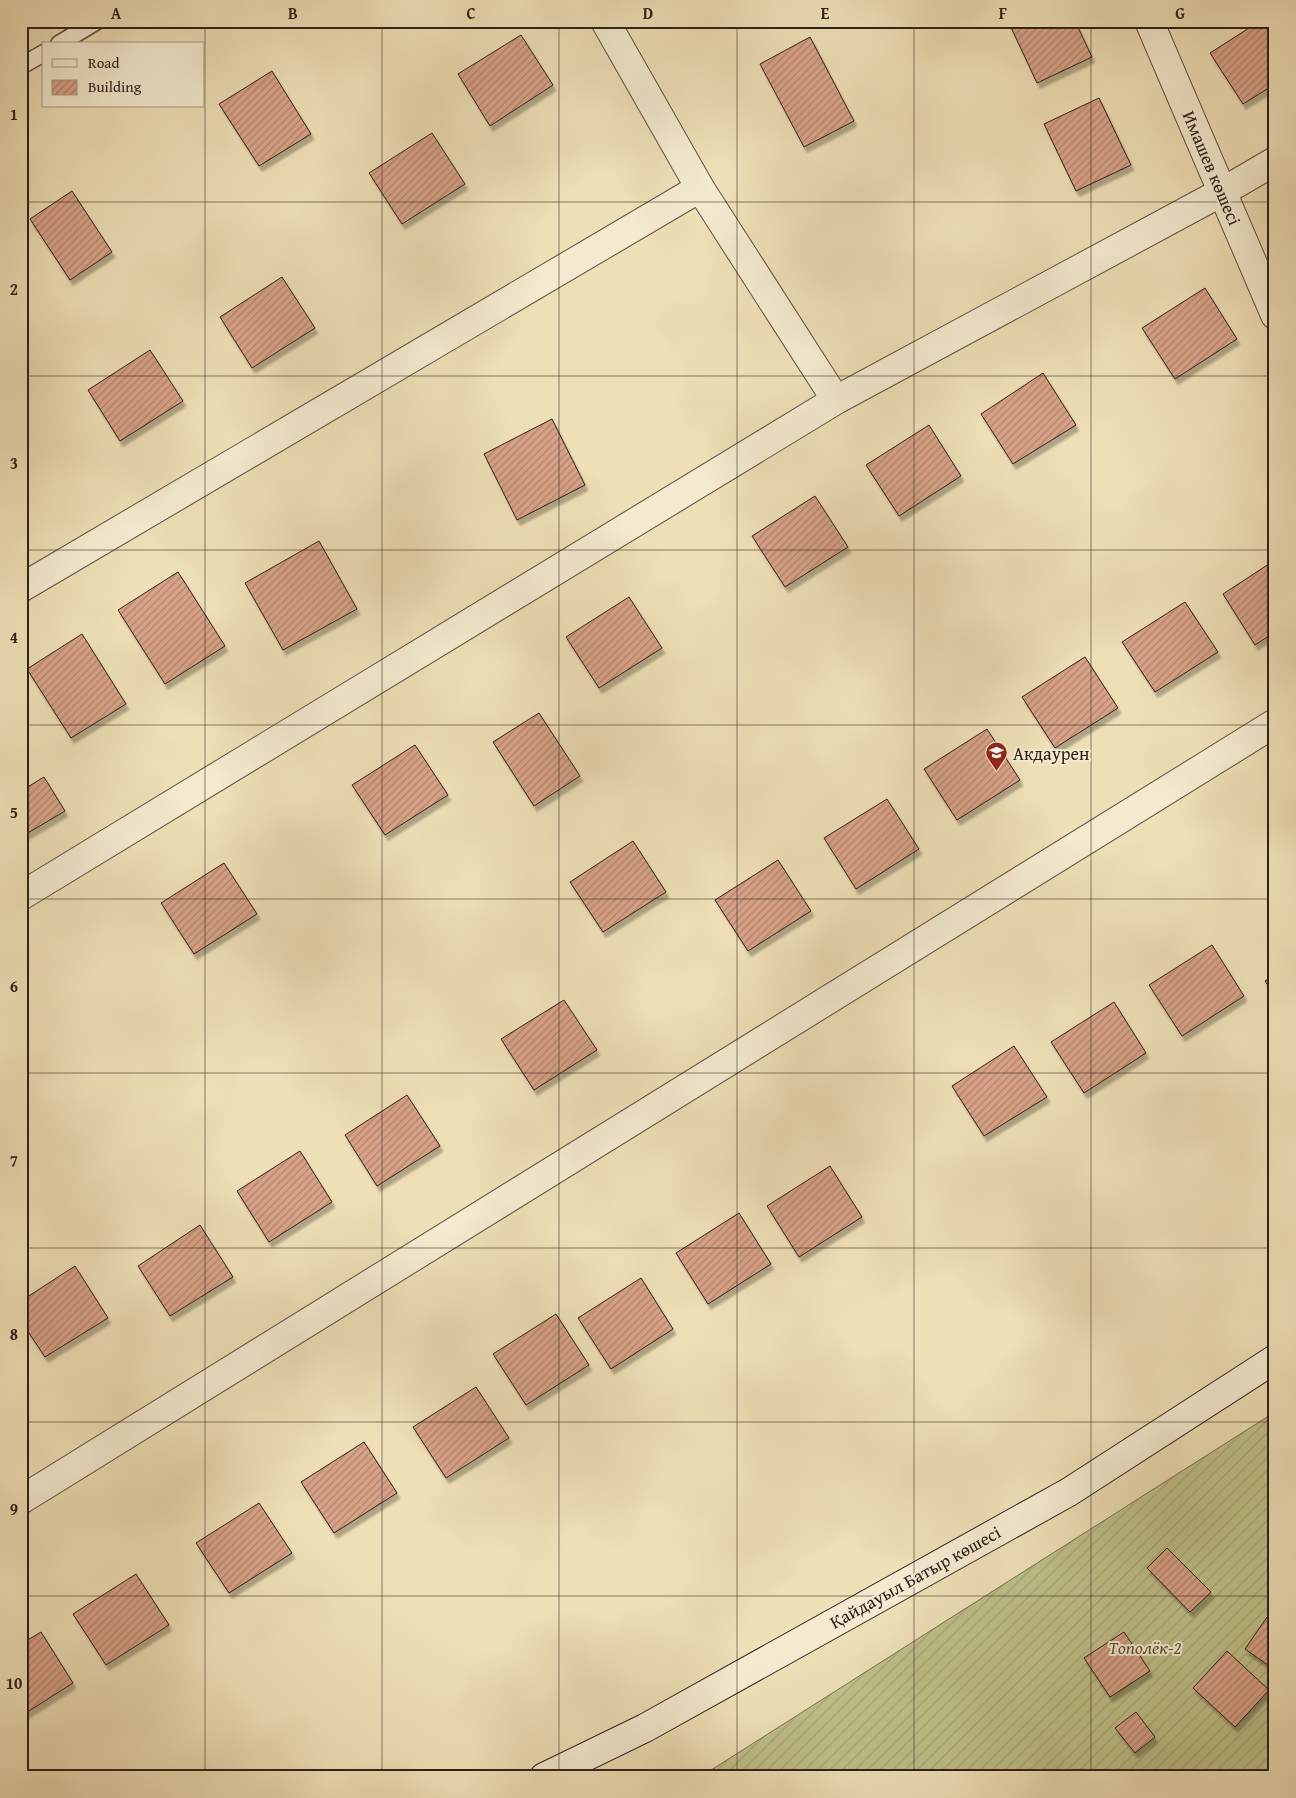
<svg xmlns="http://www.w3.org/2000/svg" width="1296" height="1798" font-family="'Gentium Book Plus',serif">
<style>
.garden{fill:url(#garden-furrows);stroke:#777051}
.building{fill:url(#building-hatch);stroke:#2f2019;filter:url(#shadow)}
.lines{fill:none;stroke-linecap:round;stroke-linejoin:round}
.lane-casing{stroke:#5f5040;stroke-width:19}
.street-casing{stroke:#5f5040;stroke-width:30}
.secondary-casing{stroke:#2f2019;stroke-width:30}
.lane{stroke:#f4ead0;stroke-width:16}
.street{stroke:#f4ead0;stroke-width:28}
.secondary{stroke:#f4ead0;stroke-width:28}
.grid{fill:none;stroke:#2f2019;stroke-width:1;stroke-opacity:0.55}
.labels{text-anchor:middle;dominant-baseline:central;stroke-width:4;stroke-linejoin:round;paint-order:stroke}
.street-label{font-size:18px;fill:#2f2019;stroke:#f4ead0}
.poi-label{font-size:18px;fill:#2f2019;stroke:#f4ead0;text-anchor:start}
.park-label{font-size:18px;font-style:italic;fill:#5a503b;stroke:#f4ead0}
.neatline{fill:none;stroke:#2f2019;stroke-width:2}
.grid-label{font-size:16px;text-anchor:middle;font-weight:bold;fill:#2f2019}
</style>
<defs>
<pattern id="garden-furrows" width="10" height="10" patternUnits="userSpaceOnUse" patternTransform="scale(1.25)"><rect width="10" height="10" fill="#bfc089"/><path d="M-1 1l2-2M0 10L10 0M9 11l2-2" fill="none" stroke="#a4a576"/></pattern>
<pattern id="building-hatch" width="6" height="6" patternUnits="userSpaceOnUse" patternTransform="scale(1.25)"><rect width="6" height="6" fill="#d8a287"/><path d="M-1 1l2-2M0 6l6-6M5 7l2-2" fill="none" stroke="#b0846e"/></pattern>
<filter id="shadow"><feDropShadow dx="3" dy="5.5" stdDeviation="1" flood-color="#0004"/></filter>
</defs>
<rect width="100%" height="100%" fill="#eedfb6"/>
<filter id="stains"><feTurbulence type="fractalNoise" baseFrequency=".004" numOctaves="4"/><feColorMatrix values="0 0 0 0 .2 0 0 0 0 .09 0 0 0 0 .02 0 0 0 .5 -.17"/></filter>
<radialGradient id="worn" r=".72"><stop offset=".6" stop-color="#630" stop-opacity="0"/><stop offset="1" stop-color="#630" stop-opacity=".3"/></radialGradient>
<!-- garden -->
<path class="garden" d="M1275 1412V1777H699L708 1772Z"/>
<!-- building -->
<path class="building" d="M1008 21H1075L1092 57 1037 83Z
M1260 21H1275V84L1243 104 1210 53Z
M521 35 553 85 490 126 458 74Z
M810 37 854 121 804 147 760 64Z
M272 71 311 134 259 166 219 104Z
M1099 98 1131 165 1076 191 1044 124Z
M432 133 465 184 402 224 369 173Z
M72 191 112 252 70 280 30 219Z
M282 277 315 328 252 368 220 317Z
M1205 288 1237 339 1175 379 1142 328Z
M150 350 183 401 120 441 88 390Z
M1043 373 1076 425 1013 464 981 414Z
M552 419 585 485 517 520 484 454Z
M929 425 961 476 899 516 866 465Z
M815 496 848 547 785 587 752 536Z
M319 541 357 609 283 650 245 583Z
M1275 560V632L1255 645 1223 594Z
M178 572 225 646 165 684 118 610Z
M629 597 662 648 599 688 566 637Z
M1185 602 1218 652 1155 692 1122 642Z
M82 634 126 704 71 738 27 669Z
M1085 657 1118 708 1055 748 1022 697Z
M539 713 580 776 534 806 493 742Z
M987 729 1020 780 957 820 924 769Z
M415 745 448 795 385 835 352 785Z
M44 777 65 811 21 837V791Z
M887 799 919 849 856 889 824 838Z
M633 841 666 892 603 932 570 882Z
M778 860 811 911 748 951 715 900Z
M224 863 257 914 194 954 161 903Z
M1212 945 1244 996 1182 1036 1149 985Z
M1275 974V996L1265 981Z
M564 1000 597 1050 534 1090 501 1039Z
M1114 1002 1146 1053 1084 1093 1051 1042Z
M1014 1046 1047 1097 984 1136 952 1086Z
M407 1095 440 1146 377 1186 345 1135Z
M300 1151 332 1202 269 1242 237 1191Z
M830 1166 862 1217 799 1257 767 1206Z
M739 1213 771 1264 708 1304 676 1253Z
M200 1225 233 1277 170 1316 138 1266Z
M75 1266 108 1318 45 1357 21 1321V1301Z
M641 1278 673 1329 611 1369 578 1318Z
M556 1314 589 1365 526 1405 493 1354Z
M476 1387 509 1438 446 1478 413 1427Z
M364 1442 397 1493 334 1533 301 1482Z
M259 1503 292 1553 229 1593 196 1543Z
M1167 1548 1211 1592 1190 1612 1147 1568Z
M136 1574 169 1625 106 1665 73 1614Z
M1272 1610 1275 1612V1670L1245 1649Z
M41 1632 73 1683 21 1716V1644Z
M1124 1632 1150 1671 1110 1697 1084 1658Z
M1227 1651 1269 1690 1235 1727 1193 1688Z
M1136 1712 1155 1737 1135 1753 1115 1728Z"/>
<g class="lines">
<defs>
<path id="lane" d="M59 44 97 21
M21 66 44 53"/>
<path id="street" d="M605 21 700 188
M1149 21 1275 315
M21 588 700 188 836 400
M21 896 836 400 1222 192 1275 161
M21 1500 1275 723"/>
<path id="secondary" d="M544 1777 645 1728 1069 1492 1275 1359"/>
</defs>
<!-- lane casing -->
<use href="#lane" class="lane-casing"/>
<!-- street casing -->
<use href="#street" class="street-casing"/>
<!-- secondary casing -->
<use href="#secondary" class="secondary-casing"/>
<!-- lane -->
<use href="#lane" class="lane"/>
<!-- street -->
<use href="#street" class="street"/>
<!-- secondary -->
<use href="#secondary" class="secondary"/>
</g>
<!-- grid -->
<path class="grid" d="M205 21V1777M382 21V1777M559 21V1777M737 21V1777M914 21V1777M1091 21V1777M21 202H1275M21 376H1275M21 550H1275M21 725H1275M21 899H1275M21 1073H1275M21 1248H1275M21 1422H1275M21 1596H1275"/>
<!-- icons -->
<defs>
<symbol id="school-pin" viewBox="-11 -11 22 30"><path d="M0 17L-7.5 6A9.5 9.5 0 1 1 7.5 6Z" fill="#8f2418" stroke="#f4ead0"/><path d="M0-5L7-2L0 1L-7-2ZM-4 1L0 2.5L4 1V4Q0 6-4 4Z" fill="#fff"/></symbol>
</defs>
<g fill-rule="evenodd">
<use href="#school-pin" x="984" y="740" width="25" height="34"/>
</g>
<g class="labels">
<!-- street labels -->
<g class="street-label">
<text transform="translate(1212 168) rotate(67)">Имашев көшесі</text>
<text transform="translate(915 1577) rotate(-29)">Қайдауыл Батыр көшесі</text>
</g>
<!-- poi labels -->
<g class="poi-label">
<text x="1013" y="753">Акдаурен</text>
</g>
<!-- park labels -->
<g class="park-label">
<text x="1145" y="1647">Тополёк-2</text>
</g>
</g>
<!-- margin -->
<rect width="1296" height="1798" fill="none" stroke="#eedfb6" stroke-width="55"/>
<!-- legend -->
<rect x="42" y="42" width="162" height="65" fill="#f4ead0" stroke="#a59987"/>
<rect x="52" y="59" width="25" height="8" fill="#f4ead0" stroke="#a59987"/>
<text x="88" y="68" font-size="15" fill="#2f2019">Road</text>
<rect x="52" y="80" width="25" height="15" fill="url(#building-hatch)" stroke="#a59987"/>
<text x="88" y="92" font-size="15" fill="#2f2019">Building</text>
<rect x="28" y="28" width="1240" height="1742" class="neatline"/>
<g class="grid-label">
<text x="116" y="19">A</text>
<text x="293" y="19">B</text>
<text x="471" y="19">C</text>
<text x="648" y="19">D</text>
<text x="825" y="19">E</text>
<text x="1003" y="19">F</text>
<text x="1180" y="19">G</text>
<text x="14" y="120">1</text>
<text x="14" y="295">2</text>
<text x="14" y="469">3</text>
<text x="14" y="643">4</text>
<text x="14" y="818">5</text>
<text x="14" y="992">6</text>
<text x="14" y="1166">7</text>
<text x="14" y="1340">8</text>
<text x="14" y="1515">9</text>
<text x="14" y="1689">10</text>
</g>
<rect width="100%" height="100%" filter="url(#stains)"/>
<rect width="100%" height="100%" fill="url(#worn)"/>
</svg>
